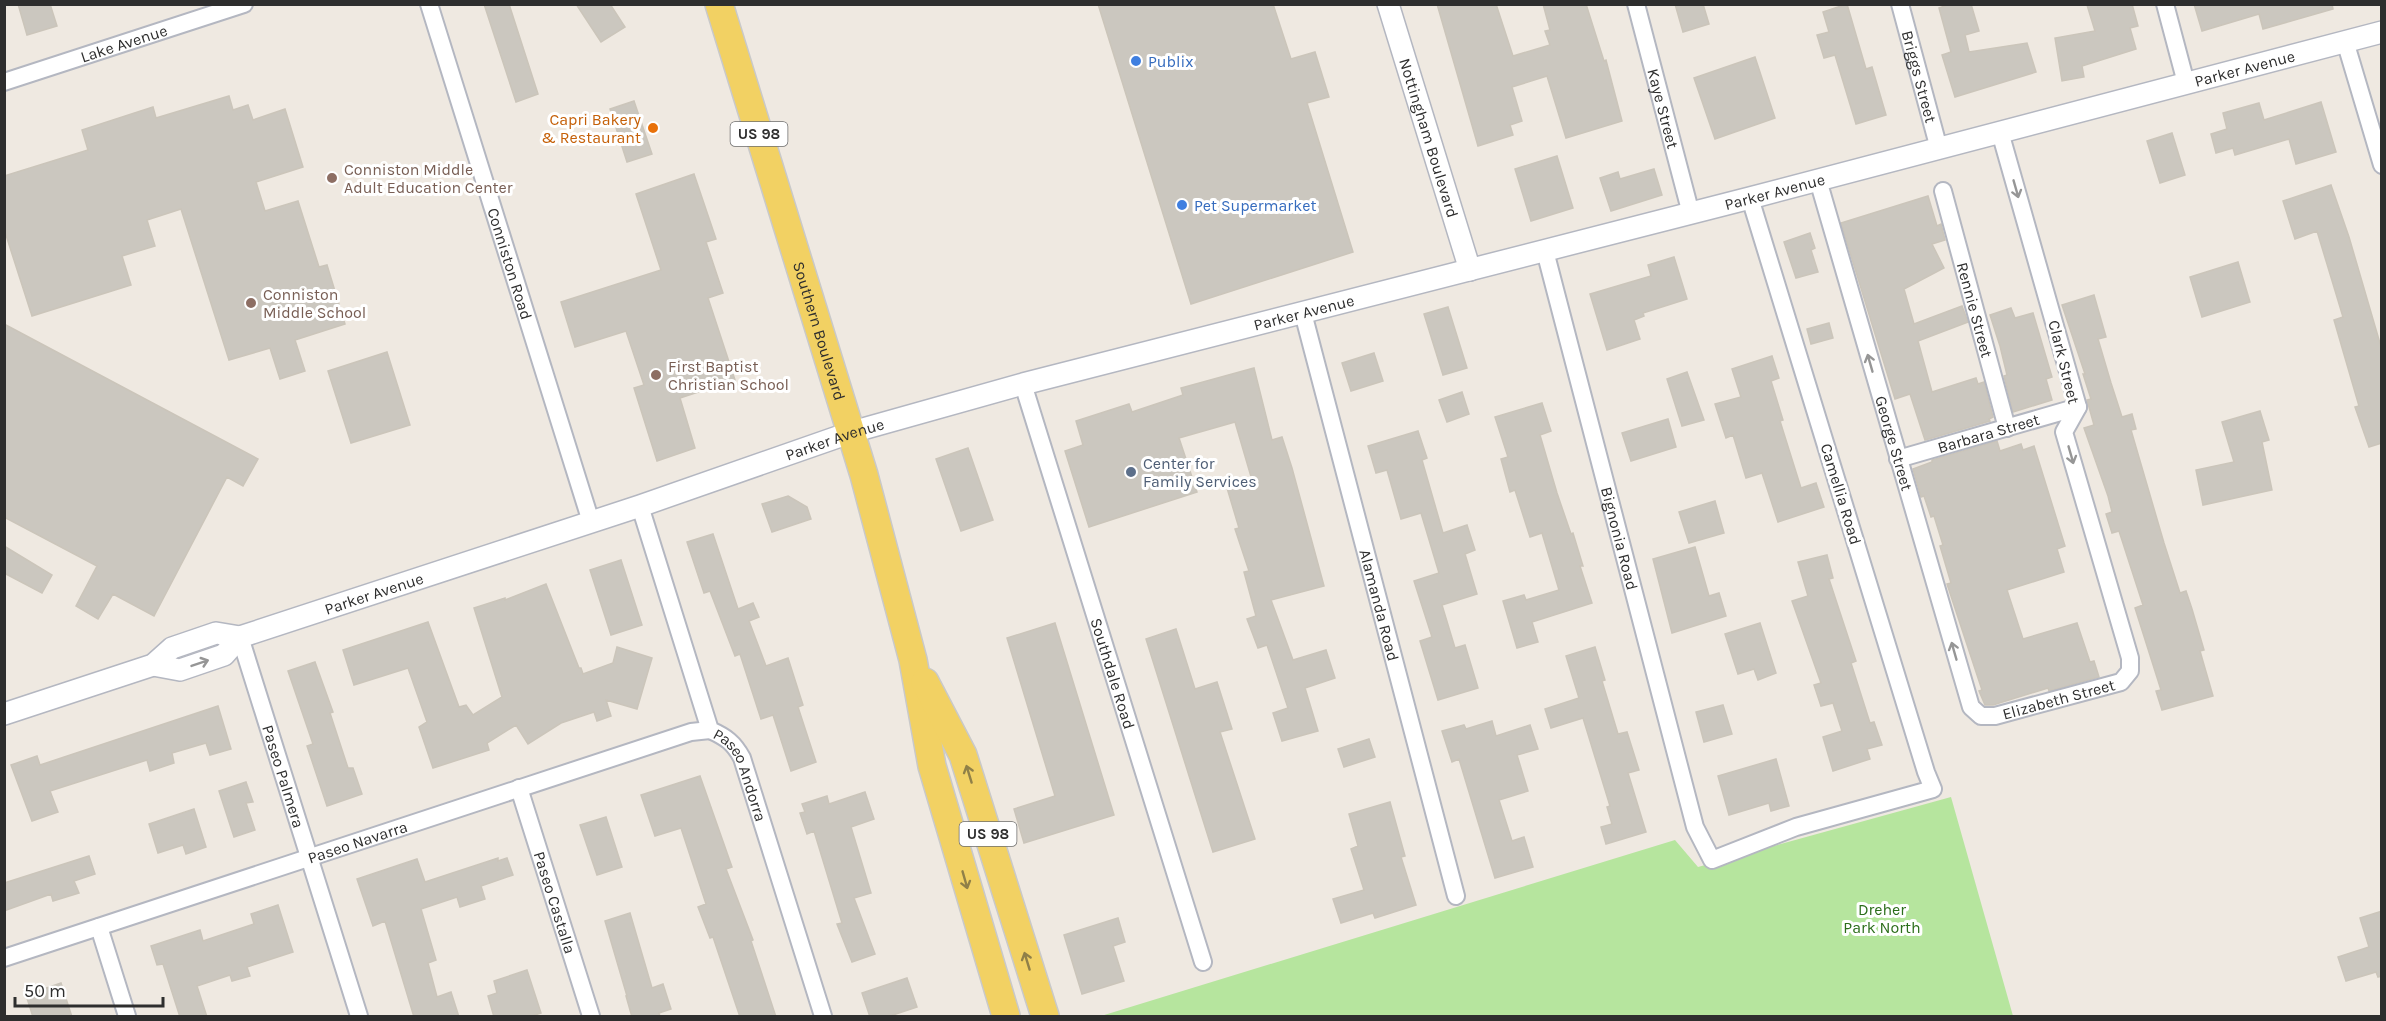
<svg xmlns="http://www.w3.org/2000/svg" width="2386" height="1021" font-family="Karla,sans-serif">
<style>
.green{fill:#b6e59e}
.building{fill:#cbc7bf;stroke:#cbc5ba;stroke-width:1.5}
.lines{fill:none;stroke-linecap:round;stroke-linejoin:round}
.minor-casing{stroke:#b4b7c1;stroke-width:20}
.tertiary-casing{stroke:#b4b7c1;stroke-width:24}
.primary-casing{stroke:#c9c9c9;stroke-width:30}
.minor{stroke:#fff;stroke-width:16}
.tertiary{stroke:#fff;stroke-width:21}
.primary{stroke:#f2d163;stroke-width:27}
.oneway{stroke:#969696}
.oneway2{stroke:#908048}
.shop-dot{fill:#3f7fe0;stroke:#fff;stroke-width:2}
.food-dot{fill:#e8710a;stroke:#fff;stroke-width:2}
.education-dot{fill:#8d6e63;stroke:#fff;stroke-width:2}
.service-dot{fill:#5c6f8a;stroke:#fff;stroke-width:2}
.labels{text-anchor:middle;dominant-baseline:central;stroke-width:6;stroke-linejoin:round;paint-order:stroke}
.shield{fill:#fff;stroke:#6d6d6d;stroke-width:1.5}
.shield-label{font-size:15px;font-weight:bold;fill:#2e2e2e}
.street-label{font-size:16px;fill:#2e2e2e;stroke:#fff}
.shop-label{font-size:16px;fill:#366cbe;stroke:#fff;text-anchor:start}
.food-label{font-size:16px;fill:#c56008;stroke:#fff;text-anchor:end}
.education-label{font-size:16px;fill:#785e54;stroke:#fff;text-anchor:start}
.service-label{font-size:16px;fill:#4e5e75;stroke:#fff;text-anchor:start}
.park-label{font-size:16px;fill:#2c6e1b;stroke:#fff}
</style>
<rect width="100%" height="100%" fill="#efe9e1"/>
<!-- green -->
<path class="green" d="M1951 797 2013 1016H1101L1675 840 1698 867Z"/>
<!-- building -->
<path class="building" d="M18 4H50L57 26 27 35Z
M484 4H509L538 94 516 102Z
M576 4H610L625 27 601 42Z
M1098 4H1273L1291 59 1315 52 1329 97 1307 103 1353 252 1191 304Z
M1437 4H1496L1513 56 1550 45 1545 31 1550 30 1543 4H1586L1604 61 1606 60 1622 121 1566 138 1547 76 1512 87 1522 121 1510 125 1513 135 1478 146Z
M1675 4H1703L1709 24 1683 32Z
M1847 4 1866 69 1872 67 1886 115 1856 124 1835 55 1824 58 1817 35 1829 32 1823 12Z
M1950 4H1971L1979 31 1965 35 1969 52 2027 43 2036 72 1955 97 1942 55 1951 52 1939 8Z
M2132 4 2138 26 2130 28 2136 49 2082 66 2084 77 2062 81 2055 38 2095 31 2087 5Z
M2194 4H2332L2333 9 2263 29 2259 14 2202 31Z
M1755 57 1775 118 1715 139 1694 78Z
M229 96 233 110 248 105 253 120 285 109 303 167 256 182 265 211 298 201 319 267 327 265 345 324 295 340 305 371 280 379 270 348 229 360 181 209 147 220 155 246 122 256 131 285 32 316 4 229V176L88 150 82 130 153 107 156 118Z
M634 101 652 154 627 162 610 109Z
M2321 102 2336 152 2296 164 2289 139 2235 155 2233 148 2216 153 2211 134 2227 129 2223 113 2259 103 2264 120Z
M2172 133 2185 175 2160 183 2147 141Z
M1557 156 1573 208 1531 221 1515 169Z
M1654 169 1662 195 1611 211 1600 178 1618 172 1620 179Z
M694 174 716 239 706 242 723 293 708 298 735 380 680 398 695 448 657 461 634 388 644 385 626 331 575 347 561 302 661 270 636 194Z
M2331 185 2349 237 2382 350V443L2369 447 2355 407 2359 406 2334 320 2343 317 2317 231 2295 239 2283 201Z
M1928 196 1937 226 1941 224 1945 240 1932 244 1944 268 1904 289 1914 324 1962 306 1968 322 1918 341 1932 392 1976 378 1978 384 1984 382 1993 417 1989 419 1990 421 1925 440 1910 394 1895 399 1841 223Z
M1810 233 1815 248 1811 250 1818 272 1796 278 1784 242Z
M1674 257 1687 299 1643 313 1644 316 1634 320 1640 339 1607 350 1590 294 1651 276 1648 265Z
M2238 262 2250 302 2202 317 2190 277Z
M2094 295 2106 337 2098 339 2111 383 2122 417 2132 414 2136 429 2131 430 2164 543 2180 593 2186 591 2192 609 2204 650 2200 651 2213 696 2162 710 2156 691 2161 690 2135 608 2143 605 2119 531 2112 533 2106 514 2112 512 2108 496 2084 428 2094 425 2087 400 2091 399 2083 374H2085L2062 305Z
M1448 307 1467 368 1443 375 1424 314Z
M2011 308 2015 318 2033 313 2052 377 2046 379 2052 400 2013 412 2004 376 2007 375 2000 346 1990 315Z
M1829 323 1833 338 1811 344 1807 329Z
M4 324 258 459 243 486 227 477 154 616 113 594 98 619 76 606 97 566 4 517Z
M387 352 410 425 351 443 328 371Z
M1374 353 1383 381 1351 391 1342 363Z
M1772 356 1779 378 1771 381 1783 420 1780 421 1801 488 1816 483 1824 507 1778 522 1762 473 1746 478 1733 435 1726 438 1715 404 1741 397 1732 369Z
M1254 368 1272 440 1282 437 1292 468 1324 586 1271 600 1293 660 1326 650 1335 678 1305 688 1318 731 1282 741 1273 713 1288 708 1267 645 1258 648 1247 619 1256 616 1244 572 1249 571 1235 529 1239 528 1227 488 1252 480 1235 422 1179 438 1197 492 1089 527 1065 451 1083 445 1076 421 1129 404 1132 412 1183 395 1181 388Z
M1687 372 1704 420 1682 426 1667 379Z
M1462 392 1469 414 1447 422 1439 400Z
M1542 403 1551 431 1540 435 1557 493 1571 534 1573 533 1583 566H1580L1592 603 1532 622 1538 642 1517 648 1503 601 1524 595 1526 600 1559 590 1542 533 1530 537 1515 490 1510 492 1501 459 1508 457 1495 417Z
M2260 411 2269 440 2262 442 2272 490 2203 505 2196 470 2234 462 2222 422Z
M1668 419 1676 447 1631 461 1622 433Z
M1418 431 1427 458 1422 460 1443 533 1467 525 1475 550 1465 554 1477 594 1442 605 1455 648 1465 645 1478 688 1438 700 1420 641 1432 637 1414 581 1439 573 1421 513 1401 519 1387 470 1376 473 1368 446Z
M1997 441 2000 451 2021 444 2023 450 2034 446 2065 546 2057 549 2064 572 2007 590 2023 639 2077 623 2090 662 2094 661 2099 677 2049 691 2048 688 1993 705H1985L1979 691 1982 690 1947 584 1951 583 1940 546 1943 545 1934 516 1931 517 1924 496 1921 497 1913 469 1932 462V460Z
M968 448 993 520 961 531 936 459Z
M788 496 807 507 811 519 772 532 762 504Z
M1715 501 1724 533 1689 543 1679 512Z
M713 534 738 609 753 603 759 617 749 621 766 666 788 658 803 705 798 707 816 762 791 771 773 715 761 719 740 654 735 656 710 591 704 593 687 542Z
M4 546 52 575 42 593 4 573Z
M1695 547 1709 596 1719 593 1726 616 1672 633 1653 559Z
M1827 555 1833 578 1829 579 1856 661 1851 663 1870 723 1874 722 1882 745 1867 749 1870 759 1833 771 1823 737 1842 731 1833 703 1821 706 1814 685 1821 683 1792 601 1808 596 1798 562Z
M621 560 642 625 611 635 590 570Z
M546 584 579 668H581L583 674 613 663 617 647 652 658 637 709 606 700 611 716 597 721 594 712 561 723 528 744 516 725 487 743 489 750 433 768 419 727 427 722 408 668 354 685 343 650 428 622 459 707 466 705 473 715 502 697 474 608 505 598V600Z
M1055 623 1114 815 1024 843 1014 809 1055 796 1007 638Z
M1760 623 1776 673 1758 680 1754 669 1738 674 1725 634Z
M1176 629 1195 689 1217 682 1232 729 1220 732 1255 839 1213 852 1146 639Z
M1595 647 1605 680 1602 681 1618 734 1627 732 1639 770 1628 773 1646 832 1606 844 1601 827 1612 824 1607 807 1610 806 1583 718 1551 728 1545 709 1579 698 1566 656Z
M315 662 333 712 330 713 348 768H353L362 794 327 806 307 746 313 744 288 671Z
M1723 705 1732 734 1704 742 1696 712Z
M218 706 231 749 210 755 206 743 172 753 174 763 150 771 147 760 50 791 58 812 32 821 11 765 37 756 40 765Z
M1492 721 1496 736 1530 725 1538 749 1517 755 1528 791 1499 800 1512 841 1524 837 1533 867 1495 878 1459 759 1452 762 1442 731 1464 725 1466 729Z
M1369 739 1375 757 1344 767 1338 749Z
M1776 759 1789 806 1771 811 1769 803 1729 815 1718 776Z
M700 776 732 867 726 869 753 940 751 941 776 1017H740L713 937 710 938 698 907 706 904 681 828 655 836 641 795Z
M246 782 253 802 246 803 255 830 234 837 219 791Z
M865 792 874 819 851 827 871 893 854 898 875 954 852 962 837 924 842 923 814 831 807 834 800 813 805 812 802 804 827 796 829 804Z
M1390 802 1405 856 1401 857 1416 905 1375 918 1373 913 1341 923 1333 899 1364 890 1351 849 1358 846 1349 814Z
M194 809 206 847 186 854 183 845 158 853 149 824Z
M606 817 622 867 597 875 580 825Z
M89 856 95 874 74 881 79 893 53 901 51 894 4 911V883Z
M498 858V861L507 858 513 875 481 886 485 899 460 907 457 897 421 909 436 960 428 963 437 997 451 992 459 1017H414L385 921 373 926 357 879 417 859 425 882Z
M278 905 293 952 247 967 250 976 232 981 230 975 197 986 207 1017H180L163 964 157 965 151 946 200 930 203 941 254 924 251 914Z
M2382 911V976L2378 977 2376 972 2346 981 2338 957 2369 947 2360 918Z
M630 913 652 988 663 984 671 1009 659 1013 660 1017H632L626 996H627L605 921Z
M1118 918 1125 942 1113 946 1124 981 1082 994 1064 935Z
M527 970 541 1013 529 1017H494L488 996 497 993 494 981Z
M907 978 917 1007 887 1017H870L862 993Z
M61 983 72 1017H33L26 995Z"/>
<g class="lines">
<defs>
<g id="minor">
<path id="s1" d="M429 4 591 522"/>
<path id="s2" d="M1636 4 1691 214"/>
<path id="s3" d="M1900 4 1939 149"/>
<path d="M2165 4 2186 83"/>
<path d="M2345 41 2382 165"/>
<path id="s4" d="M4 82 244 4"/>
<path id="s5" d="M1818 180 1971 707 1981 716H1995L2121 682 2130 671V658L2064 432 2078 407 2000 132"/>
<path id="s6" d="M1943 191 2007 428"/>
<path id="s7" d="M1545 251 1695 827 1712 860 1796 827 1933 789 1926 772 1750 198"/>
<path id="s8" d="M1303 313 1456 896"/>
<path id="s9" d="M1023 384 1203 962"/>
<path id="s10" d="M1898 459 2078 407"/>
<path id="s11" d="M640 506 710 730C726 737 734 743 742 758L823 1016"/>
<path id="s12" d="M240 637 359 1016"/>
<path id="s13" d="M519 788 591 1016"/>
<path d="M99 927 127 1016"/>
<path id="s14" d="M4 958 691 732 710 730"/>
</g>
<g id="tertiary">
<path id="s15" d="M1388 4 1470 270"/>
<path d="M153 665 180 670 224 655 240 637"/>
<path id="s16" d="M4 714 153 665 172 648 216 633 240 637 640 506 852 432 1023 384 1750 198 2382 32"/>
</g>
<g id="primary">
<path id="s17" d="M719 4 864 475 913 660 932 766 1006 1016"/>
<path d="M925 682 963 755 1045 1016"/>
</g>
</defs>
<!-- minor casing -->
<use href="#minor" class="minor-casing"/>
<!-- tertiary casing -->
<use href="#tertiary" class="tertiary-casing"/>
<!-- primary casing -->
<use href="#primary" class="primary-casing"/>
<!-- minor -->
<use href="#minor" class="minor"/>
<!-- tertiary -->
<use href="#tertiary" class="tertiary"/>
<!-- primary -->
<use href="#primary" class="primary"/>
</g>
<!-- one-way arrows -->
<defs><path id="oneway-shaft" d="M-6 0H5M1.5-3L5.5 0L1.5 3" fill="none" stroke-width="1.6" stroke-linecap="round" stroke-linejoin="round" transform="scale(1.5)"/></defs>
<g class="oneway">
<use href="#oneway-shaft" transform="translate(2016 189) rotate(74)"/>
<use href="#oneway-shaft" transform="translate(1870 363) rotate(-106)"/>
<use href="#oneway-shaft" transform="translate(2071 455) rotate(74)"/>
<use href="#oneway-shaft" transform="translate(1954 651) rotate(-106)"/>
<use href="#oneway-shaft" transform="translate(200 663) rotate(-19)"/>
</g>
<g class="oneway2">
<use href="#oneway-shaft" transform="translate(969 774) rotate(-107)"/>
<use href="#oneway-shaft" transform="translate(965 880) rotate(74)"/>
<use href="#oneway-shaft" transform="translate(1027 961) rotate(-107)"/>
</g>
<!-- markers -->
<g class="shop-dot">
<circle cx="1136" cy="61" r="6"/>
<circle cx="1182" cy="205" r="6"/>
</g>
<circle class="food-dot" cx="653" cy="128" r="6"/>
<g class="education-dot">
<circle cx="332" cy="178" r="6"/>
<circle cx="251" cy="303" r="6"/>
<circle cx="656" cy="375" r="6"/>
</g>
<circle class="service-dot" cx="1131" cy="472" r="6"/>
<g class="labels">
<!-- shield labels -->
<g class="shield">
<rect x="730.5" y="122" width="57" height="24" rx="4.5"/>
<rect x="959.5" y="822" width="57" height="24" rx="4.5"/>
</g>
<g class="shield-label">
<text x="759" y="134">US 98</text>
<text x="988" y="834">US 98</text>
</g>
<!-- street labels -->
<g class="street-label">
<text stroke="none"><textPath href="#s4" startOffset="126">Lake Avenue</textPath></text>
<text stroke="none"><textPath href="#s16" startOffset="2338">Parker Avenue</textPath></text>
<text stroke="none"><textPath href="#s3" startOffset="75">Briggs Street</textPath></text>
<text stroke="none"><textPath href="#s2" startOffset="108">Kaye Street</textPath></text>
<text stroke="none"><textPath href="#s15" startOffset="140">Nottingham Boulevard</textPath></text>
<text stroke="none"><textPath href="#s16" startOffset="1852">Parker Avenue</textPath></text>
<text stroke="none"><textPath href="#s1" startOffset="272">Conniston Road</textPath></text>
<text stroke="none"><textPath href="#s6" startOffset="123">Rennie Street</textPath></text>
<text stroke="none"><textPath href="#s16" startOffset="1366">Parker Avenue</textPath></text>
<text stroke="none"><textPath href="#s17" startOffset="342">Southern Boulevard</textPath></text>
<text transform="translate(2064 362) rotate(76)">Clark Street</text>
<text stroke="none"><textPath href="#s10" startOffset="94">Barbara Street</textPath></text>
<text stroke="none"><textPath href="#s16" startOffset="880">Parker Avenue</textPath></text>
<text stroke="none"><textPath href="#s5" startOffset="274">George Street</textPath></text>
<text transform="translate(1841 494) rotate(73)">Camellia Road</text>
<text stroke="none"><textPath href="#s7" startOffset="297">Bignonia Road</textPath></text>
<text stroke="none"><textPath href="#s16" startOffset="394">Parker Avenue</textPath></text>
<text stroke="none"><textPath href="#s8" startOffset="302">Alamanda Road</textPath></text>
<text stroke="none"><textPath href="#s9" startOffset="303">Southdale Road</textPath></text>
<text stroke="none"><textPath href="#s5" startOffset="642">Elizabeth Street</textPath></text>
<text stroke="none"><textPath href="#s12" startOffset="146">Paseo Palmera</textPath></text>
<text stroke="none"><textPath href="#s11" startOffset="292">Paseo Andorra</textPath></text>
<text stroke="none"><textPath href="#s14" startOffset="372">Paseo Navarra</textPath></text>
<text stroke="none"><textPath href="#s13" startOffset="120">Paseo Castalla</textPath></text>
</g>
<!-- shop labels -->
<g class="shop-label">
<text x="1148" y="61">Publix</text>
<text x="1194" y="205">Pet Supermarket</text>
</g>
<!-- food labels -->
<g class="food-label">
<text x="641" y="119">Capri Bakery<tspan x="641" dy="18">&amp; Restaurant</tspan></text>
</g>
<!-- education labels -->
<g class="education-label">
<text x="344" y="169">Conniston Middle<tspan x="344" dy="18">Adult Education Center</tspan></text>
<text x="263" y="294">Conniston<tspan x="263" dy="18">Middle School</tspan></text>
<text x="668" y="366">First Baptist<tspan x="668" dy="18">Christian School</tspan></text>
</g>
<!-- service labels -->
<g class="service-label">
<text x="1143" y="463">Center for<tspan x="1143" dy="18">Family Services</tspan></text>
</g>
<!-- park labels -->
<g class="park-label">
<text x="1882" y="909">Dreher<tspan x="1882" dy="18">Park North</tspan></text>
</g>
</g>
<!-- border -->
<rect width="2386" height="1021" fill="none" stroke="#2e2e2e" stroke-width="12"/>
<!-- scale -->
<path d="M15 997v9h148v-9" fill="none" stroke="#2e2e2e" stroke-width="3"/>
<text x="24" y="997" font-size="18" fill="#2e2e2e" stroke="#ffffff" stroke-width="4.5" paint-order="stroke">50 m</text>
</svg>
